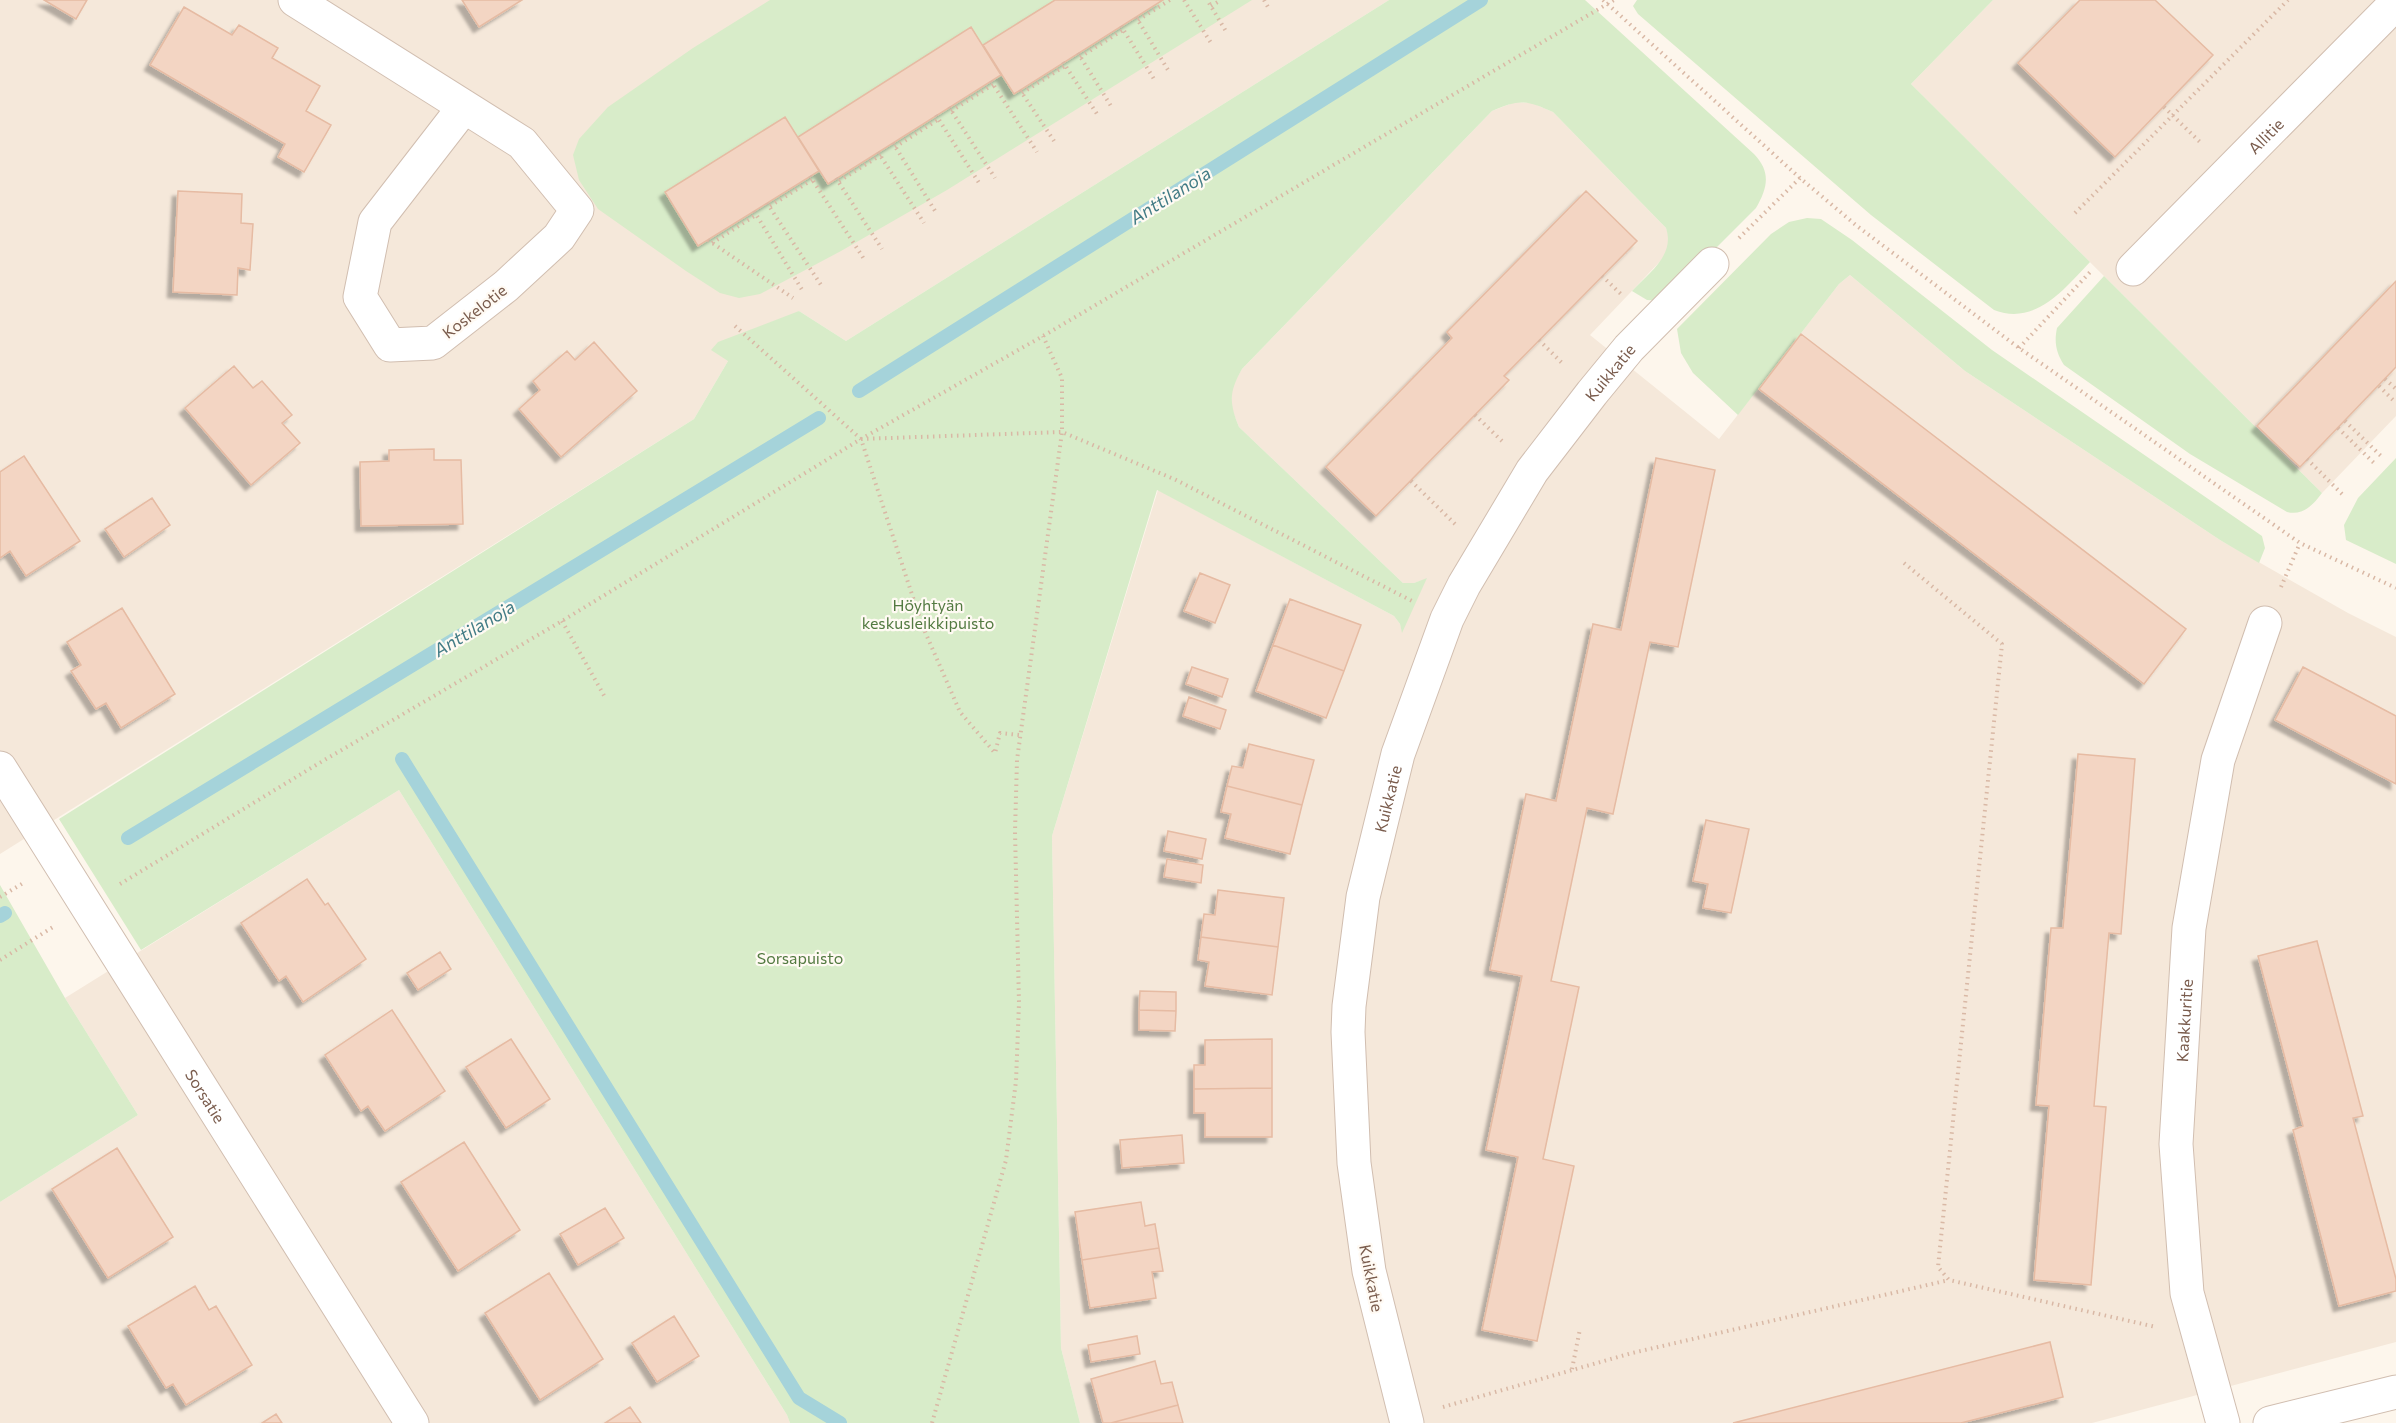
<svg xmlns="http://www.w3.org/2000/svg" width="2396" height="1423" font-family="Commissioner,sans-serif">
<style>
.residential{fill:#f5e8da}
.green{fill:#d8ecc9}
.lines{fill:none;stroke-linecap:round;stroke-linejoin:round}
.stream{stroke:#a5d3da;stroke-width:14}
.building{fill:#f3d5c3;stroke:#e6bba3;stroke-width:1.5;filter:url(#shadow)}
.minor-casing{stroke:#d1beb0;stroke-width:35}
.path{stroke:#d9b8a5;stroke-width:4;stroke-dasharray:1.5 4.5;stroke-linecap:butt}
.minor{stroke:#fff;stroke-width:33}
.labels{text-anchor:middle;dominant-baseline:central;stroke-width:4.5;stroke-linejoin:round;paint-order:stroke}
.street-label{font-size:16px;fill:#7a5c4d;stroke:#fffaf3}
.park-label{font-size:16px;fill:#537a41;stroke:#fffaf3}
.water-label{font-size:18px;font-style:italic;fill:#437c86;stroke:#fffaf3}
</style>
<defs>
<filter id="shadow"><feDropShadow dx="-5.5" dy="5.5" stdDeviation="1.5" flood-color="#0004"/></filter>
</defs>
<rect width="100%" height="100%" fill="#fdf6ec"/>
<!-- residential -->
<path class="residential" d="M0 0H1389L846 341 799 311 728 361 694 419 0 854Z
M1993 0H2378L2396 18V416L2322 493 1911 84Z
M1515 102 1532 103 1553 112 1666 228 1670 239 1667 254 1590 335 1719 439 1839 284 1850 275 1965 371 2220 540 2348 613 2396 637V1342L2092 1423H1080L1061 1348 1052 836 1158 490 1394 616 1400 624 1402 631 1426 579 1414 583H1403L1239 427 1231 407 1232 386 1242 369 1492 111Z
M399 790 787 1415 790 1423H0V1202L138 1115 65 998Z"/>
<!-- green -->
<path class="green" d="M770 0H1252L947 190 841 251 760 294 739 298 720 293 686 271 598 209 579 180 573 155 579 139 608 107 693 48Z
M1389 0H1585L1754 154C1771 172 1768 187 1756 208L1663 301 1647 300 1632 291C1650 272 1675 255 1666 228L1553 112C1525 100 1520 99 1492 111L1242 369C1229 392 1229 402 1239 427L1403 583H1414L1427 578 1402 633 1400 624 1394 616 1157 490 1052 836 1061 1348 1080 1423H790L787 1415 399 790 141 950 59 819 694 419 728 361 711 350 718 342 799 311 846 341Z
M1637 0H1993L1911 84 2090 262C2064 289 2036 326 1994 310L1871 215 1638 14 1633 6Z
M1807 218 1821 219 1852 240 1992 350 2262 536 2265 548 2259 563 2220 540 1965 371 1850 275 1839 284 1738 415 1693 373 1681 353 1677 329 1771 234 1789 222Z
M2104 276 2322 493C2313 505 2303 516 2287 512L2190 454 2064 365C2056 353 2054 342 2057 328Z
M2396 458V564L2346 540 2344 525 2358 498Z
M0 885 65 998 138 1115 0 1202Z"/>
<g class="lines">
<!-- stream -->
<path class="stream" d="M859 391 1481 0
M402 759 799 1398 840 1423
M128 838 819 418
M0 916 5 913"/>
</g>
<!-- building -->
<path class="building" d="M44 0H87L76 19Z
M462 0H522L479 27Z
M1055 0H1163L1014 94 983 45Z
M2080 0H2155L2213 55 2115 157 2018 63Z
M184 7 232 35 239 25 278 48 272 58 320 86 306 111 331 125 304 172 278 157 285 144 150 65Z
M971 27 1001 75 828 184 798 137Z
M785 117 819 171 698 246 665 192Z
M178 191 242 194 241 223 253 224 250 270 238 268 237 295 173 292Z
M1586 191 1637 241 1504 376 1509 380 1376 516 1326 467 1452 338 1447 332Z
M2396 281V367L2300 467 2257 426Z
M1801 334 2186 629 2144 684 1759 389Z
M594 342 637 391 561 457 519 409 540 390 533 381 567 351 575 360Z
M234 366 253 388 262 381 292 415 282 423 300 443 251 485 185 408Z
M434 449V460H461L463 524 361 526 360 462 389 461V450Z
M24 456 80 541 26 576 10 551 0 558V472Z
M1656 458 1715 470 1678 647 1650 642 1613 814 1587 808 1551 981 1579 987 1543 1159 1574 1166 1537 1341 1482 1330 1518 1157 1486 1150 1522 976 1490 970 1526 794 1556 801 1593 624 1621 630Z
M152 498 170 525 124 557 105 529Z
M1200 573 1230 585 1215 623 1184 611Z
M1290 599 1361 625 1344 671 1273 645Z
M122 608 175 694 121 728 106 703 96 709 71 671 81 665 67 642Z
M1273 645 1344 671 1326 718 1256 691Z
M1192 667 1228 679 1222 697 1186 684Z
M2303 667 2396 716V784L2275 720Z
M1189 697 1226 710 1220 729 1183 716Z
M1249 744 1314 760 1302 805 1227 786 1232 766 1243 768Z
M2078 754 2135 759 2121 934 2109 933 2094 1106 2106 1107 2091 1285 2034 1280 2049 1106 2036 1105 2051 928H2063Z
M1227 786 1302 805 1290 854 1225 838 1231 814 1221 812Z
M1706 820 1749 829 1731 913 1703 908 1708 884 1693 881Z
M1168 831 1206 839 1202 859 1164 851Z
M1167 859 1203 865 1201 883 1164 877Z
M307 879 325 905 328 903 366 959 303 1002 286 976 279 981 241 923Z
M1218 890 1284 898 1278 947 1201 937 1204 914 1215 915Z
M1201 937 1278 947 1272 995 1205 986 1209 962 1198 960Z
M2317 941 2363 1116 2353 1118 2396 1279V1291L2339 1306 2293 1130 2303 1126 2258 956Z
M440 952 451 969 418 990 407 973Z
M1140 991 1176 992V1011L1139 1010Z
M392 1010 445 1091 385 1131 368 1106 361 1111 325 1055Z
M1139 1010 1176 1011 1175 1031 1139 1030Z
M511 1039 550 1099 506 1128 466 1067Z
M1272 1039V1088L1194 1089V1065H1205V1040Z
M1272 1088V1137H1205V1113H1194V1089Z
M1182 1135 1184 1163 1122 1168 1120 1140Z
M464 1142 520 1230 458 1271 401 1182Z
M117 1148 173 1237 108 1278 52 1189Z
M1141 1202 1145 1226 1155 1224 1159 1248 1082 1260 1075 1212Z
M605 1208 624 1238 578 1265 560 1234Z
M1159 1248 1163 1271 1152 1272 1156 1298 1090 1308 1082 1260Z
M549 1273 603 1359 540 1400 485 1313Z
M195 1286 209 1310 216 1306 252 1365 186 1405 173 1384 166 1388 128 1326Z
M674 1316 699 1356 657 1382 632 1343Z
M1137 1336 1140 1354 1091 1362 1088 1345Z
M2050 1342 2063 1397 1961 1423H1733Z
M1155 1361 1161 1384 1172 1382 1178 1405 1111 1423H1103L1091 1379Z
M1178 1405 1183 1423H1111Z
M630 1407 641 1423H605Z
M276 1414 282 1423H262Z"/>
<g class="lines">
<defs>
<g id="minor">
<path d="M295 0 522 143 577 210 559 237 506 286 433 343 390 345 360 297 375 222 464 107"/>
<path id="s1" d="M2133 269 2396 3"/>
<path id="s2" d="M0 768 412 1423"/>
<path id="s3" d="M1407 1423 1369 1271 1354 1163 1348 1032 1349 1006 1363 897 1398 754 1447 619 1464 585 1532 471 1592 393 1629 348 1712 264"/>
<path id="s4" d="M2223 1423 2187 1293 2176 1144 2189 928 2218 760 2265 623"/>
<path d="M2270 1423 2396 1392"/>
</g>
</defs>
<!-- minor casing -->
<use href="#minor" class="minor-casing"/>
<!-- path -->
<path class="path" d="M1184 0 1211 43
M1264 0 1268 7
M1603 0 1800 178 1857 226 2019 348 2300 543 2396 588
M1209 3 1227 33
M1211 6 1221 0
M1136 17 1168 70
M1138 20 1170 0
M1121 26 1154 79
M1078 53 1111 106
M1080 57 1123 30
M1063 62 1097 114
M991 81 1037 152
M1020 90 1054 141
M1022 93 1065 66
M949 107 995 178
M2164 107 2202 144
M951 111 994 84
M936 115 981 186
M893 143 937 214
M895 147 939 119
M878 152 924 223
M810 176 864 259
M836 178 882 249
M839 181 881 155
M767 203 821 285
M770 206 812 180
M754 211 804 293
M2075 213 2288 0
M1739 238 1800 178
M708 240 793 298
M712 243 756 215
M1602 276 1623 296
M735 326 861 439 922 625 960 712 995 753 1000 733 1020 735
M1539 340 1564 365
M2019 348 2092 270
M2385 379 2396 389
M2379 386 2396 403
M1475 415 1504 443
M2345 421 2381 456
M2338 428 2374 463
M861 439 1062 432 1174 479 1412 601
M2307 459 2344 496
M1411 481 1455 524
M1904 563 2002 644 1938 1267 1949 1280 2156 1327
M2281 587 2300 543
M562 621 606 699
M120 884 316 765 562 621 861 439 1043 336 1614 0
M0 897 25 882
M0 960 53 927
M1572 1369 1580 1329
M1443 1407 1632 1353 1949 1280
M932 1423 1006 1160 1016 1081 1019 1003 1015 832 1017 760 1062 432V378L1043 336"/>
<!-- minor -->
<use href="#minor" class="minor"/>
</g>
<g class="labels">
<!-- street labels -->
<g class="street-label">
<text stroke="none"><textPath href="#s1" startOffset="188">Allitie</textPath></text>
<text transform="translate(474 311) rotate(-38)">Koskelotie</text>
<text stroke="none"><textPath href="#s3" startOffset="1120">Kuikkatie</textPath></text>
<text stroke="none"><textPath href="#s3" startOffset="634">Kuikkatie</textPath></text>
<text stroke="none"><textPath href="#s4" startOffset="408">Kaakkuritie</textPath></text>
<text stroke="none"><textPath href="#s2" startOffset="387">Sorsatie</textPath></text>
<text transform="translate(1372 1278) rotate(79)">Kuikkatie</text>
</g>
<!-- park labels -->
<g class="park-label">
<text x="928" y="604">Höyhtyän<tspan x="928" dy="18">keskusleikkipuisto</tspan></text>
<text x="800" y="957">Sorsapuisto</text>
</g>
<!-- water labels -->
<g class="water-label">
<text transform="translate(1170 195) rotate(-32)">Anttilanoja</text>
<text transform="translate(474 628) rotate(-31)">Anttilanoja</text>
</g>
</g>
</svg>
